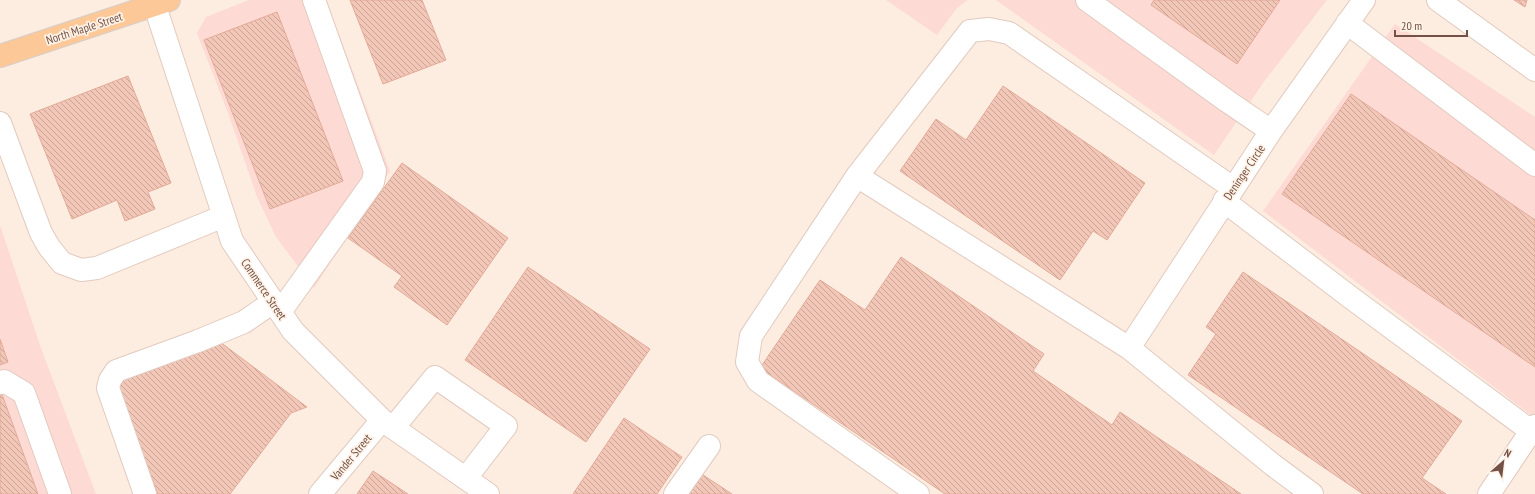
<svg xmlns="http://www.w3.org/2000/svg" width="1535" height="494" font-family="'PT Sans Narrow',sans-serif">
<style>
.commercial{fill:#fddad4}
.building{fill:url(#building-back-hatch);stroke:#e4aa98}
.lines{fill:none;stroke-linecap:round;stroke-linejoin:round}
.minor-casing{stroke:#e2cabf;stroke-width:24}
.major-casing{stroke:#d8cecb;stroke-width:24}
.minor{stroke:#fff;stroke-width:22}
.major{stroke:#fcc897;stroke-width:22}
.labels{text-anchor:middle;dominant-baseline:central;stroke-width:3.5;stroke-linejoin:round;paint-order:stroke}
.street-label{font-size:12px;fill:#735147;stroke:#fff2e6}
</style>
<defs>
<pattern id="building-back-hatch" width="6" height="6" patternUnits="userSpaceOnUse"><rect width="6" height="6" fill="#f2c7b8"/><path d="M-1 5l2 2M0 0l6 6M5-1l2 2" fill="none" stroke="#c8a497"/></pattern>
</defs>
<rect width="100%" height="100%" fill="#fcede0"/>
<!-- commercial -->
<path class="commercial" d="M249 0H326L390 171 314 288 276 237 257 197 228 113 197 33 206 17Z
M886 0H968L957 8 937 35Z
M996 0H1327L1263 83 1214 155Z
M1395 24 1535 117V418L1263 211Z
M0 225 42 351 96 494H0Z"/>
<!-- building -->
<path class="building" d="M350 0H422L446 60 383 84Z
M1154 0H1280L1237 64 1151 5Z
M1514 0H1527L1525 7Z
M277 12 343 181 270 209 204 40Z
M128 76 171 183 148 192 155 209 125 221 117 200 72 219 30 114Z
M1003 86 1145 183 1107 240 1093 231 1060 280 900 171 936 119 966 140Z
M1351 94 1535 220V367L1282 194Z
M402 163 508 238 447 325 394 287 402 276 348 238Z
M901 257 1044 354 1033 371 1112 425 1120 412 1241 494H945L760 368 820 280 865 310Z
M528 267 650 349 586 442 465 360Z
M1243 272 1462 421 1422 478 1446 494H1363L1188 375 1216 334 1206 327Z
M0 339 8 362 0 365Z
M220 342 307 407 291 413 230 494H158L115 382Z
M0 389 38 494H0Z
M624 418 682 457 657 494H573Z
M373 471 408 494H357Z
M700 473 732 494H686Z"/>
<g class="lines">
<defs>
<path id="minor" d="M153 0 232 241 293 331 382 420 488 494
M1087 0 1227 101 1271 131
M1438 0 1535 70
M1347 23 1535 165
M0 123 41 233 49 247 62 263 81 270 97 268 224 216
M857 176 1129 348 1273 465 1312 494
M1224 201 1350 297 1531 431 1535 426
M280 312 373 182 375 171 314 0
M1129 348 1271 131 1364 0
M0 383 4 381 24 393 60 494
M393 428 435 377 506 426 466 478
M145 494 108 388 110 380 116 371 198 341 244 322 273 302
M320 494 382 420
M675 494 709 446
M918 494 758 381 747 362 751 336 857 176 970 31 989 29 1009 33 1233 188
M1489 494 1531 431"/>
<path id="major" d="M0 56 169 0"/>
</defs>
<!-- minor casing -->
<use href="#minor" class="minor-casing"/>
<!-- major casing -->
<use href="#major" class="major-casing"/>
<!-- minor -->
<use href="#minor" class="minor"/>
<!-- major -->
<use href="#major" class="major"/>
</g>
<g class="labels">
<!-- street labels -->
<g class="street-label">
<text transform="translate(84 28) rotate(-18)">North Maple Street</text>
<text transform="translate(1244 172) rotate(-56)">Deninger Circle</text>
<text transform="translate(264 289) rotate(56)">Commerce Street</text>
<text transform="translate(351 457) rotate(-50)">Vander Street</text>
</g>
</g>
<!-- north arrow -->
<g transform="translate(1503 462) rotate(28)" stroke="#fff2e6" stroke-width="3" paint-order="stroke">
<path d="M0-3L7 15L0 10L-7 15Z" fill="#735147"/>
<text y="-6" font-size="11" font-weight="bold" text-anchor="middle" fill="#735147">N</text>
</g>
<!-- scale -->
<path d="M1395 30v6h72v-6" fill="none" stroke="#735147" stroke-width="2"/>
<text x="1401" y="30" font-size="12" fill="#735147" stroke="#fff2e6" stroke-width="3" paint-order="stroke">20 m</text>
</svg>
